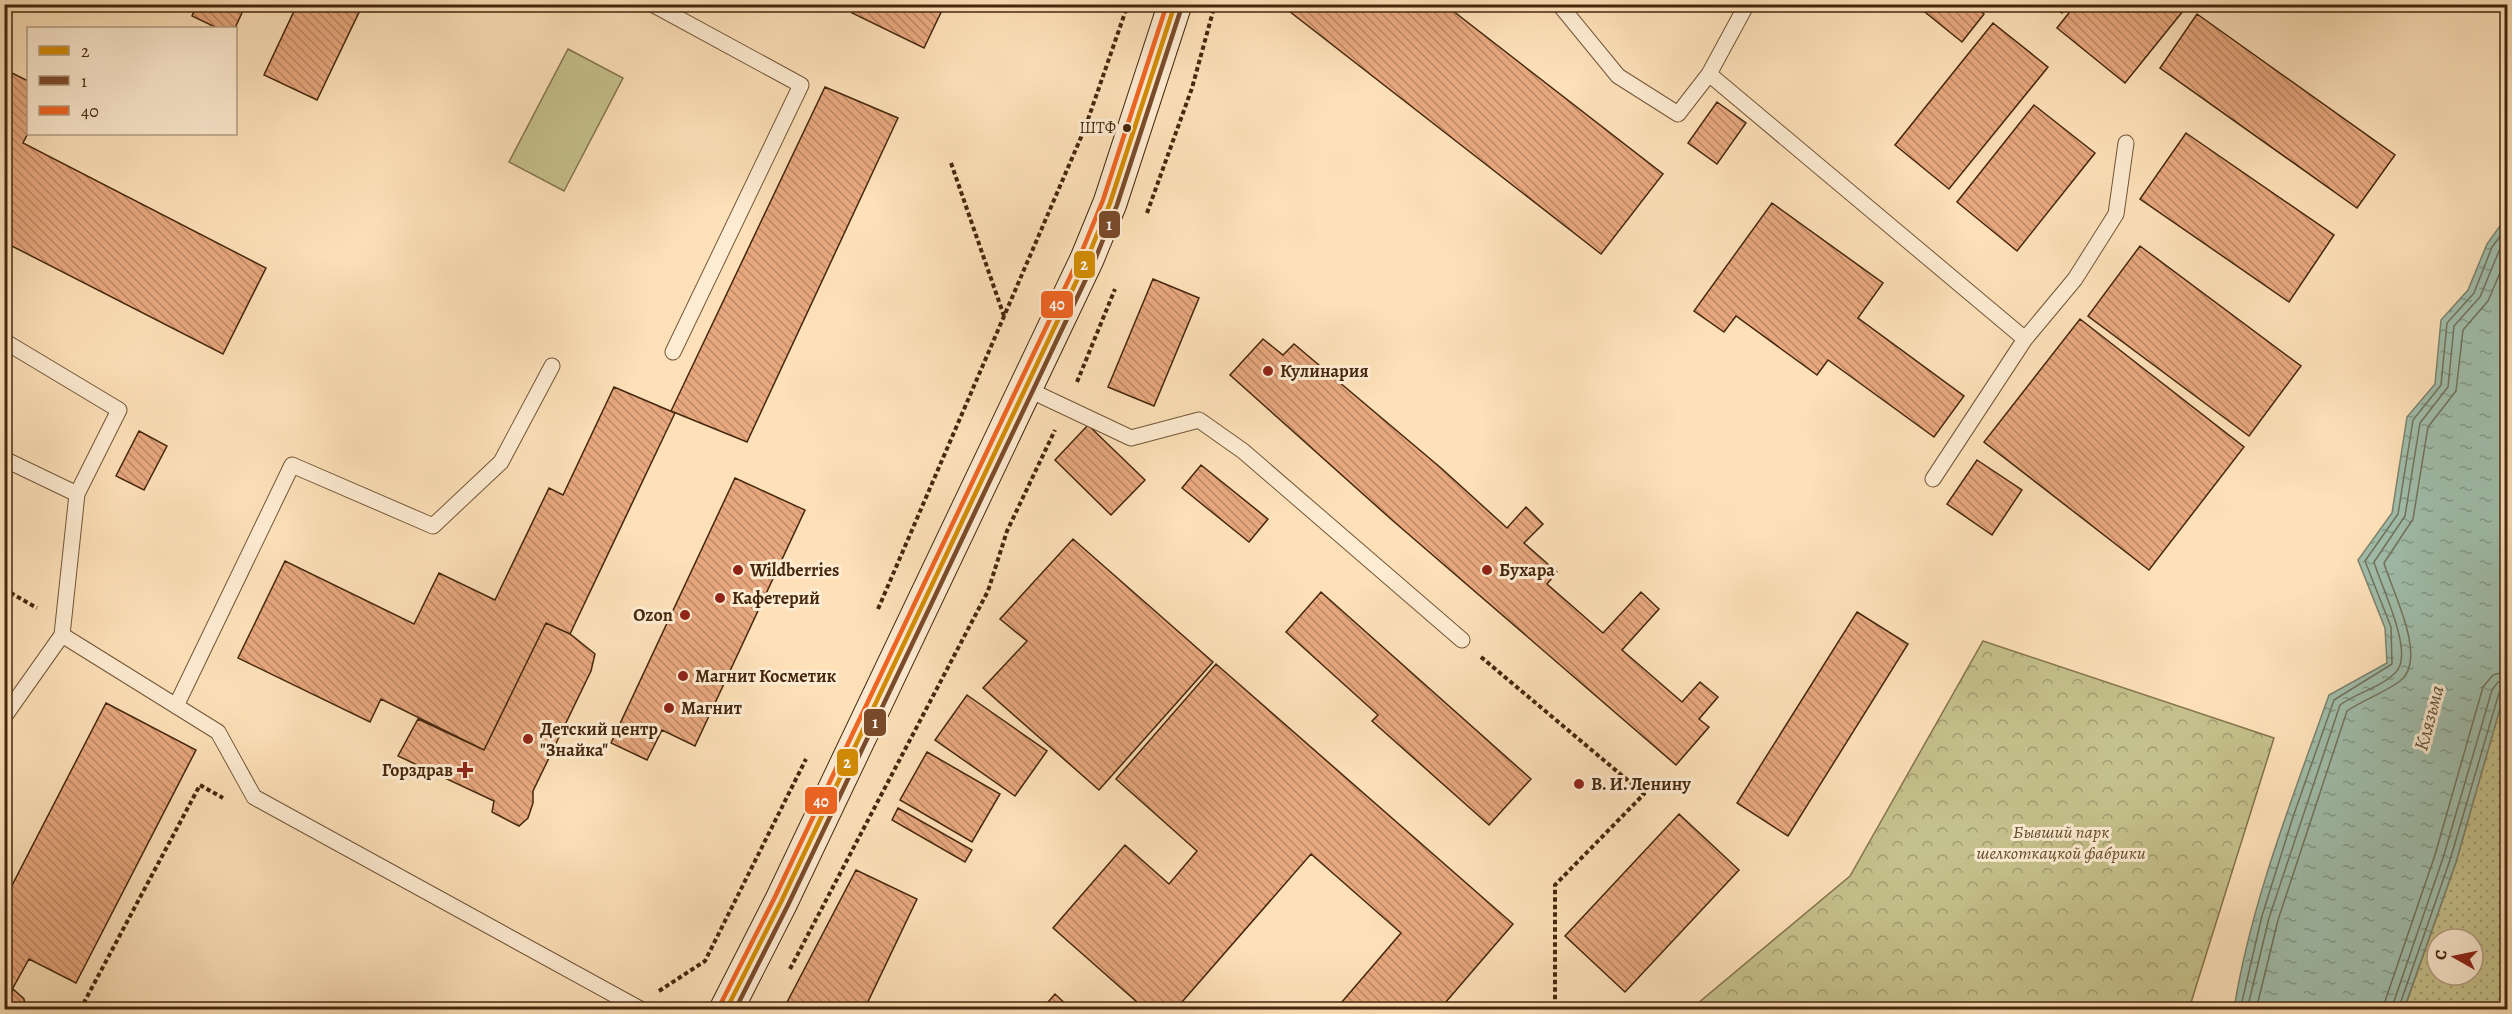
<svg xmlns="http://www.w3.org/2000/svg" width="2512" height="1014" font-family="Alegreya,serif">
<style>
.grass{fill:#c5c18c;stroke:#85744c;stroke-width:1.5}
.forest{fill:url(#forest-crowns);stroke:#85744c;stroke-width:1.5}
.park{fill:url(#park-dots);stroke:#85744c;stroke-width:1.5;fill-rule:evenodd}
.water{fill:url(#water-ripples);stroke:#7c826c;stroke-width:1.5}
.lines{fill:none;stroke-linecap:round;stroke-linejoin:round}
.shore{stroke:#72725c;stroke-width:1.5}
.building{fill:url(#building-back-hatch);stroke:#45270d;stroke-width:1.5}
.service-casing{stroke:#735638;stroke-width:17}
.secondary-casing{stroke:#45270d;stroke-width:35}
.path{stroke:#45270d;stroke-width:4;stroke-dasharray:4.5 3;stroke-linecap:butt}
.service{stroke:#feecd2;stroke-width:15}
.secondary{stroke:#feecd2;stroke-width:33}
.bus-1-casing{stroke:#feecd2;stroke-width:9}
.bus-2-casing{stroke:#feecd2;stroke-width:9}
.bus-3-casing{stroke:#feecd2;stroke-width:9}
.bus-1{stroke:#d38d03;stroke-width:4.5}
.bus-2{stroke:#7a4b2a;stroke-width:4.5}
.bus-3{stroke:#f26522;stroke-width:4.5}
.bus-dot{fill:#45270d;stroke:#feecd2;stroke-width:2}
.poi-dot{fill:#8f2418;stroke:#feecd2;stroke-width:2}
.labels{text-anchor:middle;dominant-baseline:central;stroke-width:6;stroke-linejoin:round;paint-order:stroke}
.bus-label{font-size:16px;fill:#45270d;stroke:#feecd2;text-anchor:end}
.poi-label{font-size:18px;font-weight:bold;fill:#45270d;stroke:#feecd2;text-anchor:start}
.park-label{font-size:18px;font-style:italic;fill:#654e2d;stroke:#feecd2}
.water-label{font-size:20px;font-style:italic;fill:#5c4d35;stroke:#feecd2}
.line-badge{stroke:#feecd2;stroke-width:2}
.badge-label{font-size:16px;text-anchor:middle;font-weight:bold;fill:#fff}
</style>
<defs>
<pattern id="forest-crowns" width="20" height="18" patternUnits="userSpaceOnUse" patternTransform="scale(1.5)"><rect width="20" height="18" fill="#c5c18c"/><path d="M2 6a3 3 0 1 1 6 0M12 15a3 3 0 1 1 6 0" fill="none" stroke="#a29d71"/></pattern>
<pattern id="park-dots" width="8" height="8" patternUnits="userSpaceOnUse" patternTransform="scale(1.5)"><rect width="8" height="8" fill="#c5c18c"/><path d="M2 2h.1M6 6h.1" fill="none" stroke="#a29d71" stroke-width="1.8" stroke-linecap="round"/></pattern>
<pattern id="water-ripples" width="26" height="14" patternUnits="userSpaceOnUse" patternTransform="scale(1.5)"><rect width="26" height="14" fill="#a0beac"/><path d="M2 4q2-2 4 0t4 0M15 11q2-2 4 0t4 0" fill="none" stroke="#849a8a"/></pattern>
<pattern id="building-back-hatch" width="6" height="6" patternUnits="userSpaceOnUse" patternTransform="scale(1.5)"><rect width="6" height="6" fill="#e8a87f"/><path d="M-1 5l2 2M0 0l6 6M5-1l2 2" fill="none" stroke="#be8966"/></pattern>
</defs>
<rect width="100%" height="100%" fill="#fee1b9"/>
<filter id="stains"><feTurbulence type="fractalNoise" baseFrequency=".00333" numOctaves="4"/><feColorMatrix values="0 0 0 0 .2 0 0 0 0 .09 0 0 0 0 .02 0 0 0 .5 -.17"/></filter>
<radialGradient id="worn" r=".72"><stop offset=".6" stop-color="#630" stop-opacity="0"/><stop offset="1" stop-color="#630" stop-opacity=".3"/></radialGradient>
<!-- grass -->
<path class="grass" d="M568 49 623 78 564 191 509 162Z"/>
<!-- forest -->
<path class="forest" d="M1983 641 2274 738 2189 1009H1691L1850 876Z"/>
<!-- park -->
<path class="park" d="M2507 684V1009L2404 1010 2456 862ZM2437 939H2473V975H2437Z"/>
<!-- water -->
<path class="water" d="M2507 216V684L2456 862 2404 1009H2234C2251 902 2293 797 2329 695L2387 663 2385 628 2358 560 2392 513 2407 417 2435 384 2441 320 2468 290 2487 244Z"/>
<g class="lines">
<!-- shore -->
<path class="shore" d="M2240 1010 2262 916 2293 817 2334 700 2392 664 2391 627 2365 561 2398 514 2413 420 2441 385 2447 323 2474 293 2492 247 2508 226
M2247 1010 2269 918 2340 705C2356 693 2382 687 2396 672 2415 653 2380 584 2374 562L2405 516 2420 423 2448 387 2454 326 2480 297 2499 251 2508 239
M2256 1010 2278 920 2347 711C2363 700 2384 693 2400 681 2429 659 2391 589 2384 563L2413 519 2428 427 2456 391 2463 330 2488 301 2508 254
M2382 1010 2435 855 2483 687 2493 675 2508 671
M2391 1010 2443 858 2492 690 2498 682 2508 680
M2398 1010 2450 860 2499 693 2508 688"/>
</g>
<!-- building -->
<path class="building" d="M197 4H246L235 28H217L192 16Z
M285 4H363L317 100 264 75 295 9Z
M856 4H945L924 48 852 13Z
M1280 4H1444L1663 174 1601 254Z
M1915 4H1972L1984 14 1962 42Z
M2047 4H2067L2062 13Z
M2076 4H2175L2183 11 2125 83 2057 28Z
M2197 14 2395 155 2357 208 2160 68Z
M1993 23 2048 67 1949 189 1895 145Z
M4 69 28 81V133L23 143 266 268 223 354 4 242Z
M825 87 898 118 747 442 671 411Z
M1717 102 1746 123 1717 164 1688 143Z
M2034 105 2095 153 2017 251 1957 202Z
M2186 133 2334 235 2289 302 2140 199Z
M1772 203 1883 283 1858 318 1964 396 1934 437 1828 360 1817 375 1736 316 1724 332 1694 311Z
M2140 246 2301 366 2249 436 2088 316Z
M1153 279 1199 298 1154 406 1108 387Z
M2080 319 2244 447 2149 570 1984 442Z
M1263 339 1283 355 1294 344 1441 468 1507 528 1526 507 1543 524 1524 543 1557 572 1547 584 1603 633 1641 592 1659 609 1622 650 1682 702 1700 682 1718 697 1699 719 1709 727 1676 765 1392 520 1230 375Z
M614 387 675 413 570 634 546 623 484 750 381 699 370 722 238 658 285 561 414 624 439 573 495 600 549 488 563 495Z
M1088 425 1145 480 1111 515 1055 460Z
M139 431 167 446 144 490 116 476Z
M1977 460 2022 490 1992 535 1947 504Z
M1201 465 1268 519 1249 542 1182 488Z
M735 478 805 510 695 746 662 730 647 760 611 743Z
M1073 539 1213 662 1099 790 983 688 1027 641 1000 619Z
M1321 592 1531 779 1489 825 1372 721 1378 715 1286 632Z
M1857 612 1908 644 1788 836 1737 803Z
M546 623 570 634 595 654 591 671 533 791V803L528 818 519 826 492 812 494 801 398 756 418 719 484 750Z
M1216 664 1513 924 1439 1010H1335L1401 933 1311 854 1175 1010H1146L1053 928 1125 845 1169 884 1197 851 1116 779Z
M967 695 1047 751 1015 796 935 740Z
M106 703 196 750 76 983 29 959 4 1004V901Z
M927 752 1000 794 972 842 900 800Z
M898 808 972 850 965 862 892 820Z
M1679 814 1739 870 1625 992 1565 936Z
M856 870 917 899 864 1010H783Z
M13 989 24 999 26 1010H4Z
M1055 994 1072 1010H1041Z"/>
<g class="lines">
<defs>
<path id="service" d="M652 4 801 85 673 352
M1559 4 1618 76 1678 114 1709 74 2025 339
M1709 74 1747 4
M4 341 119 410 77 494
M1025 388 1131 438 1199 420 1243 451 1462 640
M4 459 77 494 62 635 218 732 254 797 642 1010
M1933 479 2025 339 2075 279 2116 214 2126 143
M176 706 292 465 433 526 501 462 552 366
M4 717 62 635"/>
<path id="secondary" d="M726 1010 781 902 1087 259 1110 203 1175 4"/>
</defs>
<!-- service casing -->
<use href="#service" class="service-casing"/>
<!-- secondary casing -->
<use href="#secondary" class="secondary-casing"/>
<!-- path -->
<path class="path" d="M951 163 1004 316
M1147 213 1192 88 1215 4
M1077 382 1115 289
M4 589 37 608
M878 609 1085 128 1128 4
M1481 657 1644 794 1555 885V1010
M790 969 988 591 1007 531 1055 430
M659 991 705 961 806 759
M80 1010 200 785 223 798"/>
<!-- service -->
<use href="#service" class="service"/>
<!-- secondary -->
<use href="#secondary" class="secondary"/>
<defs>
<path id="bus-1" d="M726 1010 781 902 1087 259 1110 203 1175 4"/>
<path id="bus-2" d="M735 1010 788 905 1094 262 1117 205 1182 6"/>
<path id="bus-3" d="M719 1007 774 899 1080 256 1103 200 1167 4"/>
</defs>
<!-- bus-1 casing -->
<use href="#bus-1" class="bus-1-casing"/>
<!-- bus-2 casing -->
<use href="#bus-2" class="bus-2-casing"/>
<!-- bus-3 casing -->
<use href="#bus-3" class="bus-3-casing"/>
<!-- bus-1 -->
<use href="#bus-1" class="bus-1"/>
<!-- bus-2 -->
<use href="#bus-2" class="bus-2"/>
<!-- bus-3 -->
<use href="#bus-3" class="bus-3"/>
</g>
<!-- markers -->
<circle class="bus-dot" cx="1127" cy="128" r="5"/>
<g class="poi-dot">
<circle cx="1268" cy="371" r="6"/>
<circle cx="738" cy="570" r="6"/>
<circle cx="1487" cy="570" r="6"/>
<circle cx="720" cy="598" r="6"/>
<circle cx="685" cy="615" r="6"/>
<circle cx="683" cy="676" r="6"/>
<circle cx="669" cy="708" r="6"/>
<circle cx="528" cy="739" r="6"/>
<path d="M462 761h6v6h6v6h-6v6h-6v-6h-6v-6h6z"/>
<circle cx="1579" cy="784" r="6"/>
</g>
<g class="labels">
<!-- bus labels -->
<g class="bus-label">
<text x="1116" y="128">ШТФ</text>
</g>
<!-- poi labels -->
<g class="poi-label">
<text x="1280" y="371">Кулинария</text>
<text x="750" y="570">Wildberries</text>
<text x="1499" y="570">Бухара</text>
<text x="732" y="598">Кафетерий</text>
<text x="673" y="615" text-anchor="end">Ozon</text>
<text x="695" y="676">Магнит Косметик</text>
<text x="681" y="708">Магнит</text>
<text x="540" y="729">Детский центр<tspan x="540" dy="21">"Знайка"</tspan></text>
<text x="453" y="770" text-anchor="end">Горздрав</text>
<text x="1591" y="784">В. И. Ленину</text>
</g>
<!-- park labels -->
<g class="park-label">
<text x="2061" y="832">Бывший парк<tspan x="2061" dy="21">шелкоткацкой фабрики</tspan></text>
</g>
<!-- water labels -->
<g class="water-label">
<text transform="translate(2429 718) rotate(-75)">Клязьма</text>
</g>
</g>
<g class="line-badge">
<rect x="1098" y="210" width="23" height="29" rx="6" fill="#7a4b2a"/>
<rect x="1073" y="250" width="23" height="29" rx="6" fill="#d38d03"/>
<rect x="1040" y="290" width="34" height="29" rx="6" fill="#f26522"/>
<rect x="863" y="708" width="24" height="29" rx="6" fill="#7a4b2a"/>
<rect x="836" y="748" width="23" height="29" rx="6" fill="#d38d03"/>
<rect x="804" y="786" width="34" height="29" rx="6" fill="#f26522"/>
</g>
<g class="badge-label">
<text x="1109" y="230">1</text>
<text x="1084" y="270">2</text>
<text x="1057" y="310">40</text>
<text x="875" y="728">1</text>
<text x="847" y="768">2</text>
<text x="821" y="807">40</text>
</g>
<!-- margin -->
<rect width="2512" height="1014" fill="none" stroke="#fee1b9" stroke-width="24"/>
<rect x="6" y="6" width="2500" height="1002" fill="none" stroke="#45270d" stroke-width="3"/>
<rect x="12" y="12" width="2488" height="990" fill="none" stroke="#45270d" stroke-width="1.5"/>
<!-- legend -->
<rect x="27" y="27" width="210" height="108" fill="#feecd2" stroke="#b49d83" stroke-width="1.5"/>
<rect x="39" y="46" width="30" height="9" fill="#d38d03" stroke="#b49d83" stroke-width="1.5"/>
<text x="81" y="57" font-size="18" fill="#45270d">2</text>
<rect x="39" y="76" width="30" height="9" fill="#7a4b2a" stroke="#b49d83" stroke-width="1.5"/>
<text x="81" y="87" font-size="18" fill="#45270d">1</text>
<rect x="39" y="106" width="30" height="9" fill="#f26522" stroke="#b49d83" stroke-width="1.5"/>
<text x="81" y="117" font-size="18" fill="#45270d">40</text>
<!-- north arrow -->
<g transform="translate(2455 957) rotate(279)"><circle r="28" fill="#feecd2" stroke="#b49d83" stroke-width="1.5"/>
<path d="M0-4.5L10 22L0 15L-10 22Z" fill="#8f2418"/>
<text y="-9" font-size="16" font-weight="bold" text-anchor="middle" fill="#45270d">С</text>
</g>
<rect width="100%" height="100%" filter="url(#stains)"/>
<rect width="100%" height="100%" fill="url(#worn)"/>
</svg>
